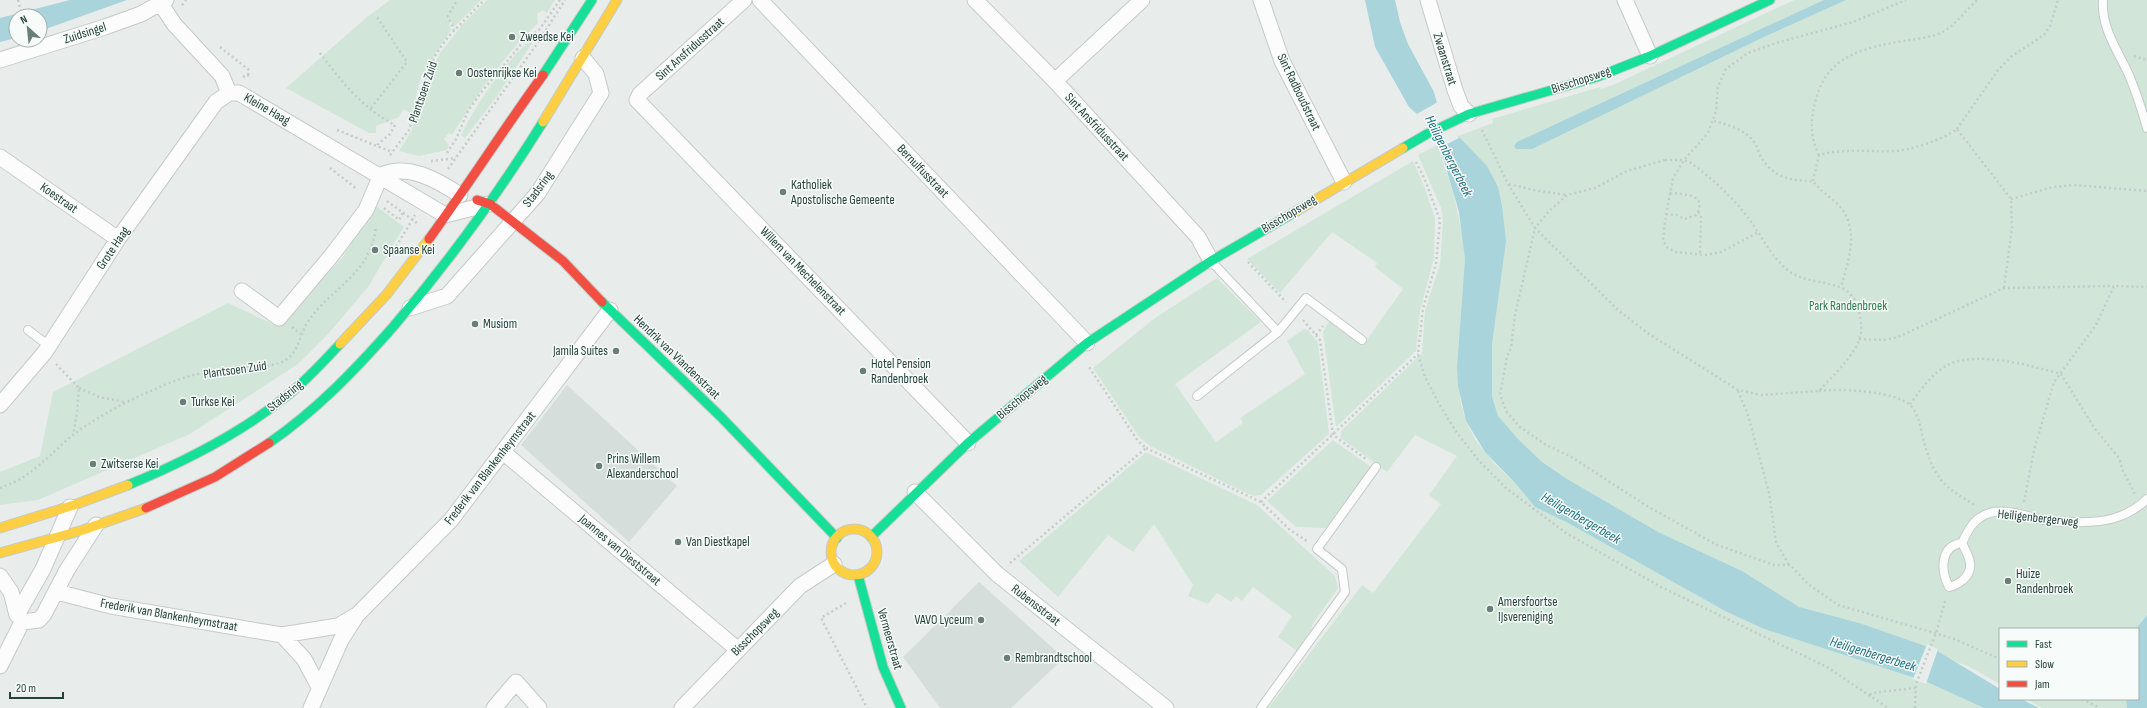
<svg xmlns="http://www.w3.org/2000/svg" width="2147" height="708" font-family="'Sofia Sans Condensed',sans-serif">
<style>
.built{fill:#d6dedb}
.green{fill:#d1e6d8}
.water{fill:#a9d4db}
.pier{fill:#e8edeb}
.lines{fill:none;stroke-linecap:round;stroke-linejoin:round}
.lane-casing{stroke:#c5cac8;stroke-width:10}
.street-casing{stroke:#c5cac8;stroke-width:17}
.fast-casing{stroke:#c3cbc8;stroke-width:11}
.slow-casing{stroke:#c3cbc8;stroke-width:11}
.jam-casing{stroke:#c3cbc8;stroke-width:11}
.path{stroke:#c3ccca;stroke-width:2.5;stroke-dasharray:2 3;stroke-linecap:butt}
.lane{stroke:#fcfcfc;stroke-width:8}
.street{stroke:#fcfcfc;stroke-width:15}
.fast{stroke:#16e098;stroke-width:9}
.slow{stroke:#ffcf43;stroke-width:9}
.jam{stroke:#f24e42;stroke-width:9}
.poi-dot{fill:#697e78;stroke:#f7fbf9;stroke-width:1.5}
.labels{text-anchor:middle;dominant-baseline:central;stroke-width:3;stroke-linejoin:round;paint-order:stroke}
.street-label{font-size:13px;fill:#24423a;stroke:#f7fbf9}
.poi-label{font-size:13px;fill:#24423a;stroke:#f7fbf9;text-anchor:start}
.park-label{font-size:13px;fill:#2d7a4b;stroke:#f7fbf9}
.water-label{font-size:14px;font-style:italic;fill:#1c6f80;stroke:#f7fbf9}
</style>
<rect width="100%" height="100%" fill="#e8edeb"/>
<!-- built -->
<path class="built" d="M567 385 677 486 629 542 521 445Z
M979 582 1064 658 1011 708H940L903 657Z"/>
<!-- green -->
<path class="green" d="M390 0H481L453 28 451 20 449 24 451 30 421 76 412 114 403 109 399 117 376 126V133H369L286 88 367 17Z
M487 0H555L547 13 543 10 537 14 538 23C503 56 477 95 452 135L449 133 444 139 449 145 447 150 419 156 399 151 411 132 427 80 440 53 462 25Z
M1794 0H2147V708H2042L2026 699H2138V629H2000V684L1968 666 1861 630 1793 613 1511 452 1493 420 1458 136 1493 123 1492 119 1600 87 1601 89 1613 85Z
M539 33 497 96 465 138 461 135C477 102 509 55 539 33Z
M1437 145 1453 191 1463 238 1465 259 1457 366 1461 404 1466 421 1476 441 1495 464 1516 484 1535 507 1568 523 1725 611 1764 629 1927 682 1984 708H1268L1362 585 1373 593 1441 504 1429 495 1457 456 1415 435 1387 472 1341 438V431L1422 353 1425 310 1440 264 1443 220 1442 210 1418 155Z
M1413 161 1424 186 1435 218 1434 258 1420 311 1416 351 1336 427 1323 332 1330 320 1363 345 1403 289 1375 267 1377 263 1332 232 1280 293 1247 259Z
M372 203 404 227 368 287 329 333 298 364 190 434 38 500 0 505V472L40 456 53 392 228 303 275 325 282 322 343 257Z
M1217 278 1261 322 1175 384 1216 442 1243 423 1240 418 1305 374 1287 341 1304 329 1308 330 1318 343 1329 434 1261 495 1254 496 1242 491 1150 446 1139 437 1093 368 1155 318Z
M1333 440 1371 467 1326 528 1296 527 1267 501Z
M1145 453H1148L1257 505 1335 576 1338 588 1312 625 1311 635 1297 651 1278 637 1292 616 1253 587 1242 601 1236 596 1231 602 1217 593 1208 604 1188 596 1193 585 1154 524 1133 552 1108 535 1058 597 1019 561Z"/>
<!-- water -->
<path class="water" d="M70 0H127L40 31V16H16V38L0 42V18Z
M1365 0H1395L1400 22 1408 44 1434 92 1437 103 1458 136 1487 166 1498 187 1502 206 1506 241 1492 344V397L1498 416 1518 439 1542 462 1567 479 1658 532 1742 571 1799 607 1859 623 1934 649 2000 689V699H2021L2039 708H1984L1927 682 1764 629 1725 611 1568 523 1535 507 1516 484 1485 452 1466 421 1458 386 1457 366 1465 259 1459 212 1444 161 1437 145 1417 114 1409 107 1375 47Z
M1824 0H1846L1766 36 1532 149H1516L1514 146 1517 142Z
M2147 615V708H2127L2126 699H2138V629H2136Z"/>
<!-- pier -->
<path class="pier" d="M1438 102 1459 138 1439 148 1415 115Z
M1927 644 1938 649 1926 684 1913 679Z"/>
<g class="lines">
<defs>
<path id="lane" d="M2103 0C2101 28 2118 51 2129 75 2136 92 2142 110 2147 128
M28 330 49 346
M1278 332 1306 298 1362 340
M1197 396 1278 332 1212 262
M1962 543C1967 533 1971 523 1981 517 1999 505 2025 516 2044 520 2053 522 2062 521 2071 522 2101 523 2125 520 2147 499
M1962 543C1969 557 1976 568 1963 580 1958 584 1954 586 1949 587 1941 572 1939 546 1962 543Z
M1261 708 1345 592 1342 569 1317 549 1376 467"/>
<path id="street" d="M744 0 640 94 637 100 968 443
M760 0 1087 343
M975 0 1055 81 1198 237 1211 261
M1261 0 1282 61 1344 182
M1428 0 1455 90 1461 106 1469 114
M1625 0 1650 56
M161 4 174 24 222 76 229 93
M0 60 105 27 141 14 166 0
M1055 81 1142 0
M0 157 118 239
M381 175C408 163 437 180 460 195
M242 291 279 318 332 255 366 210 381 175
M410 308 447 296 538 193 601 93 596 74 583 58
M0 405 45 352 118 239 216 102 229 93H239L445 215 489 204
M503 452 737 649
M915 492 997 574 1166 708
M0 576 11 592 17 615
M57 592 111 606 282 635
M17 615 43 569 70 507
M0 666 22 622 39 620 44 614 67 570 96 525
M319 687 304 659 282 635 338 626 355 616
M311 708 341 640 357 615 451 520 610 310
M494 708 516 682 539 708
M682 708 800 586 834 564"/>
<path id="fast" d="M543 75 592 0
M1403 148 1427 134 1469 114 1597 77 1650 56 1770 0
M602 302 721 417 837 538
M269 443C317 410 355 370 393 327 448 263 498 194 543 122
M128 485C184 462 240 434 288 395 307 380 324 361 340 344
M871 537 968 443 1087 343 1211 261 1295 212
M858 575 883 667 901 708"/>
<path id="slow" d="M543 122 617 0
M1295 212 1403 148
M340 344 387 294 429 239
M0 528 74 505 128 485
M831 552a23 23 0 1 1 46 0a23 23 0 1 1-46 0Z
M0 553 83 530 146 508"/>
<path id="jam" d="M477 200 490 204 563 261 602 302
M429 239C468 185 504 129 543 75
M146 508 215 477 269 443"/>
</defs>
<!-- lane casing -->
<use href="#lane" class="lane-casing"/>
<!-- street casing -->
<use href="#street" class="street-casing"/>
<!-- fast casing -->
<use href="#fast" class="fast-casing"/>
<!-- slow casing -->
<use href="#slow" class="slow-casing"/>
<!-- jam casing -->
<use href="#jam" class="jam-casing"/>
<!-- path -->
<path class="path" d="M18 0 22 16
M182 5 186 0
M454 31 448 16 457 0
M220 47 249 70 248 75
M320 53C340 80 363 109 395 125L390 134 376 146
M2134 56 2147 60
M243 77 248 75V79
M371 108 407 62 377 17
M1714 121C1728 125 1745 129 1754 142 1758 147 1759 154 1762 159 1775 178 1792 181 1813 181 1821 192 1834 199 1842 209 1859 233 1848 262 1841 287
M1957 129 1998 70 2012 56 2044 35 2050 26 2058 0
M337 130 392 152
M1482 130 1508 184 1535 228 1515 315 1511 348 1507 357 1502 384 1500 394 1506 411 1520 427 1546 445 1570 456 1647 506 1717 545 1774 565H1790L1808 584 1838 605 1952 638 2000 659
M447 153 456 139 468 111 480 94 523 42 539 30 560 0
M390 155 409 130 424 81 436 54 448 37 484 0
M1819 155C1810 137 1810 119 1816 99 1827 56 1863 48 1903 41 1915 39 1929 38 1941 33 1955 26 1966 10 1977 0
M1665 160H1684L1691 163C1711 178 1730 194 1746 215 1759 232 1768 251 1783 266 1798 282 1820 280 1839 287 1850 291 1857 300 1859 311 1860 318 1862 325 1861 332 1857 355 1834 374 1819 391L1761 395 1738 390 1649 334 1619 311 1535 228 1550 210 1567 195 1595 188 1627 171Z
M431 161 456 158
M1416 162 1425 180 1440 220 1436 264 1423 308 1418 354 1425 377 1439 404 1457 433 1480 462 1506 488 1566 533 1661 587 1827 667 1888 708
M330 168 357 189
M448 169 539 41 565 0
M1813 181 1819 155C1845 148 1867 152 1893 151 1910 151 1944 139 1957 129L2011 199 2012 228 2004 288
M1509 184 1534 190 1567 195
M2011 199 2053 187 2074 185 2147 191
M387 201 417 223
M384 208 399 220 403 213
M1698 212 1701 215 1700 255
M1666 214 1677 215 1685 219 1696 215C1709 194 1683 194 1670 193
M1757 233 1721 252 1705 255 1675 252 1667 247 1663 240 1666 214 1673 178 1684 160 1708 133 1716 111 1718 86 1726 69 1748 53 1776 43 1853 22 1906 0
M391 255 415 215
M1248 262 1286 302
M1303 320 1320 340 1333 435 1366 459
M292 327 301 334
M1316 335 1323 326
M1859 339 1884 340 1898 337 2004 288 2114 286
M56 364 79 388 77 413 73 435
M79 388 99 397 125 402
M1738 391 1748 415 1769 493 1776 542 1789 565
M1819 391C1839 388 1897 391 1911 406 1918 414 1920 424 1922 434 1932 474 1940 486 1977 506
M1910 404C1920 391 1932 373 1948 365 1976 350 2032 366 2061 374L2095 429 2119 458 2123 471 2135 494
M1146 448 1261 502 1290 530 1307 541
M0 488C7 485 15 482 22 478 41 466 56 449 73 435 104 412 137 396 172 382 191 374 213 371 234 368 249 365 274 369 287 359 299 351 300 334 307 323 331 287 371 275 376 226
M1261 502 1418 354
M2024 502 2034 450 2054 382 2096 325 2114 286 2147 287
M1010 563 1146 448 1138 441 1089 367
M846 603 821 618 867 708
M1870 695 1872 693 1915 688
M2082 699 2100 708
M1915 708 1916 684 1936 633 1946 598"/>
<!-- lane -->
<use href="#lane" class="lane"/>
<!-- street -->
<use href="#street" class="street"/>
<!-- fast -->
<use href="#fast" class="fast"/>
<!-- slow -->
<use href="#slow" class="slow"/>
<!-- jam -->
<use href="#jam" class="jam"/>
</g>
<!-- markers -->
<g class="poi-dot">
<circle cx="512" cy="37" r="4"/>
<circle cx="459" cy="73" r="4"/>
<circle cx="783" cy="192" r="4"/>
<circle cx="375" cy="250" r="4"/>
<circle cx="475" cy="324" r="4"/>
<circle cx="616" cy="351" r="4"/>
<circle cx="863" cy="371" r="4"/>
<circle cx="183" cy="402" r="4"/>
<circle cx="93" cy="464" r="4"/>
<circle cx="599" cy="466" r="4"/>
<circle cx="678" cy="542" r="4"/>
<circle cx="2008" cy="581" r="4"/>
<circle cx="1490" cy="609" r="4"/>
<circle cx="981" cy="620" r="4"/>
<circle cx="1007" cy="658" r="4"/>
</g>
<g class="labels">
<!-- street labels -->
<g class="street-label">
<text transform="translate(85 33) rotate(-18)">Zuidsingel</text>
<text transform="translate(690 49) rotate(-42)">Sint Ansfridusstraat</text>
<text transform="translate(1445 59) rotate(73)">Zwaanstraat</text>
<text transform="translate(1581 80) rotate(-18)">Bisschopsweg</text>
<text transform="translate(423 92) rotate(-71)">Plantsoen Zuid</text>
<text transform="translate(1299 92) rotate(64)">Sint Radboudstraat</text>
<text transform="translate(267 109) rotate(30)">Kleine Haag</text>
<text transform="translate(1097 127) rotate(47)">Sint Ansfridusstraat</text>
<text transform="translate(923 171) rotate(46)">Bernulfusstraat</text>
<text transform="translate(538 189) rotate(-53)">Stadsring</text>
<text transform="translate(59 198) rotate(35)">Koestraat</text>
<text transform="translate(1289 214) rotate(-31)">Bisschopsweg</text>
<text transform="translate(113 248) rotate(-56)">Grote Haag</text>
<text transform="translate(803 271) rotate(46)">Willem van Mechelenstraat</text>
<text transform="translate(677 357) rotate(44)">Hendrik van Viandenstraat</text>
<text transform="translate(235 370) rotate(-8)">Plantsoen Zuid</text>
<text transform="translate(285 396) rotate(-39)">Stadsring</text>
<text transform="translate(1022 397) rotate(-40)">Bisschopsweg</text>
<text transform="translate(490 468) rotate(-52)">Frederik van Blankenheymstraat</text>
<text transform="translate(2038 518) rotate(6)">Heiligenbergerweg</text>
<text transform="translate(620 550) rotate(40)">Joannes van Dieststraat</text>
<text transform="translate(1036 605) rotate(38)">Rubensstraat</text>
<text transform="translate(169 615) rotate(10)">Frederik van Blankenheymstraat</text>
<text transform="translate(755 632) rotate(-45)">Bisschopsweg</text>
<text transform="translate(890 639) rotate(74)">Vermeerstraat</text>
</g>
<!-- poi labels -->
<g class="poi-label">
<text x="520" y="37">Zweedse Kei</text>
<text x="467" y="73">Oostenrijkse Kei</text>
<text x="791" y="185">Katholiek<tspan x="791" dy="15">Apostolische Gemeente</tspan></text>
<text x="383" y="250">Spaanse Kei</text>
<text x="483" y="324">Musiom</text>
<text x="608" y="351" text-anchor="end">Jamila Suites</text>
<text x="871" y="364">Hotel Pension<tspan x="871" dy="15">Randenbroek</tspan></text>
<text x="191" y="402">Turkse Kei</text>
<text x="607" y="459">Prins Willem<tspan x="607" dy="15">Alexanderschool</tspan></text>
<text x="101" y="464">Zwitserse Kei</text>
<text x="686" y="542">Van Diestkapel</text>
<text x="2016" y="574">Huize<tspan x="2016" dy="15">Randenbroek</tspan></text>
<text x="1498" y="602">Amersfoortse<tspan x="1498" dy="15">IJsvereniging</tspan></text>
<text x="973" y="620" text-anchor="end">VAVO Lyceum</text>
<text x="1015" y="658">Rembrandtschool</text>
</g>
<!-- park labels -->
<g class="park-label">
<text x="1848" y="306">Park Randenbroek</text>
</g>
<!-- water labels -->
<g class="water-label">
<text transform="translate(1449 156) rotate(63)">Heiligenbergerbeek</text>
<text transform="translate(1581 518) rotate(30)">Heiligenbergerbeek</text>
<text transform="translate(1873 654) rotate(17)">Heiligenbergerbeek</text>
</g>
</g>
<!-- legend -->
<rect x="1999" y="628" width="140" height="72" fill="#f7fbf9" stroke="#a3b1ad"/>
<rect x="2007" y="641" width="20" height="6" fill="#16e098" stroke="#a3b1ad"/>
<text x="2035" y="648" font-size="12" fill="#24423a">Fast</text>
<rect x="2007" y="661" width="20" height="6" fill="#ffcf43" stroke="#a3b1ad"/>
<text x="2035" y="668" font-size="12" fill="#24423a">Slow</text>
<rect x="2007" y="681" width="20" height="6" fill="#f24e42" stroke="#a3b1ad"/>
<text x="2035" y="688" font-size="12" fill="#24423a">Jam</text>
<!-- north arrow -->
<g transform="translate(28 28) rotate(333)"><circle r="19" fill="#f7fbf9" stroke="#a3b1ad"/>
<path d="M0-3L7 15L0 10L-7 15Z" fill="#697e78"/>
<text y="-6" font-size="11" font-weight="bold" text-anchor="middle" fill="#24423a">N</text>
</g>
<!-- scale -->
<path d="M10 692v6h53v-6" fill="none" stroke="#24423a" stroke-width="2"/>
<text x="16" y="692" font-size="12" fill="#24423a" stroke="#f7fbf9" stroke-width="3" paint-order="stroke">20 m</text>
</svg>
